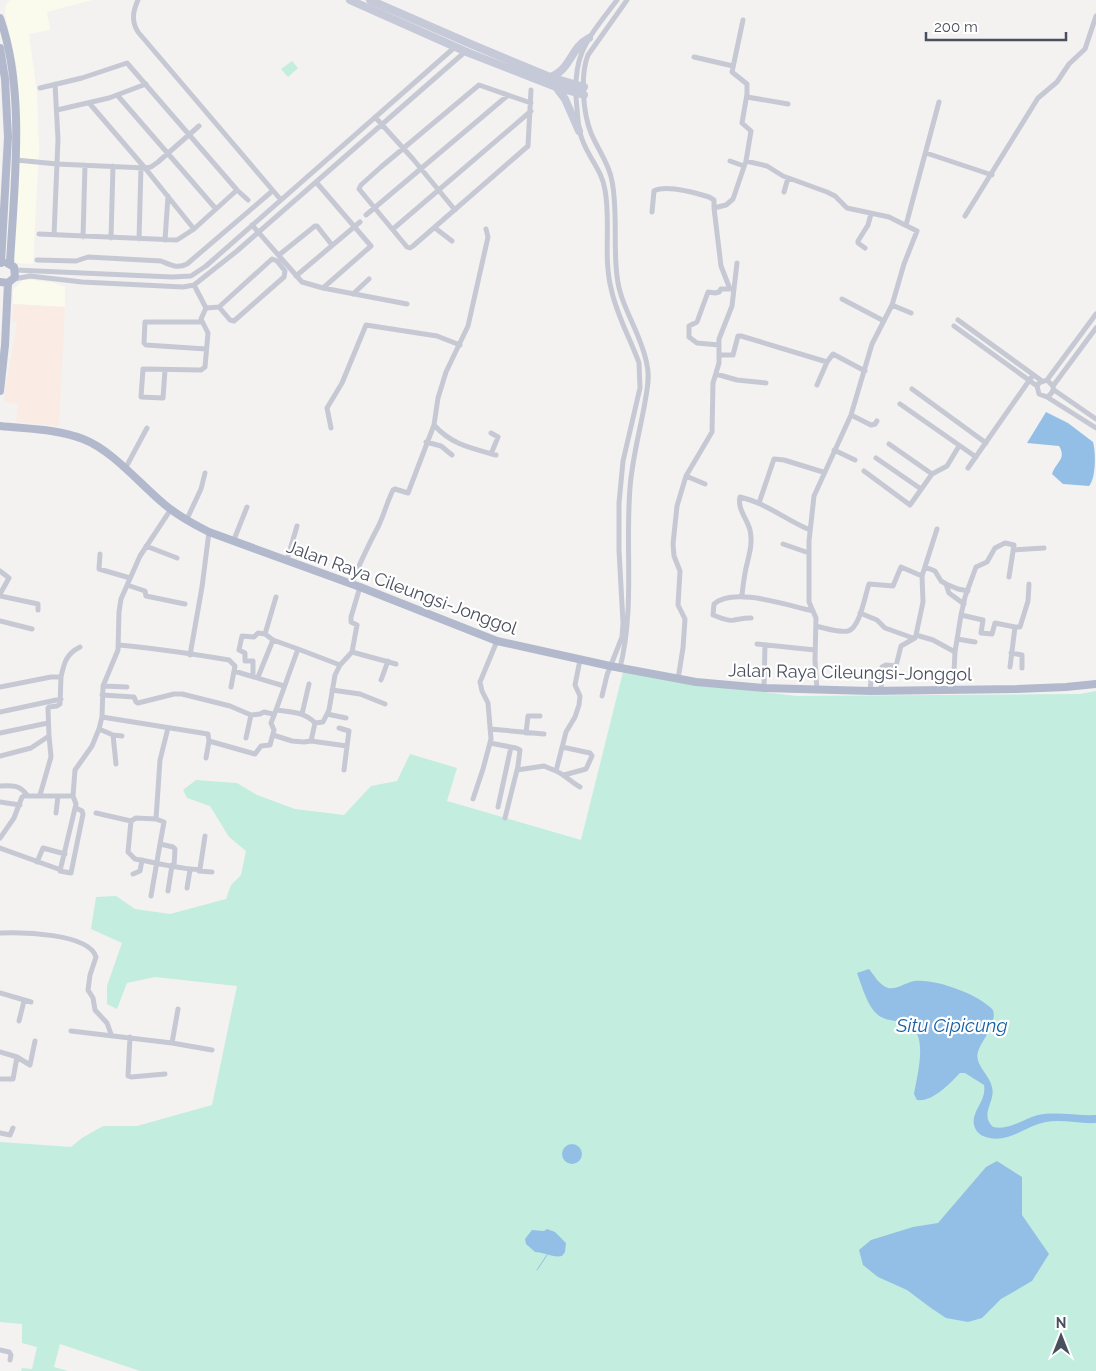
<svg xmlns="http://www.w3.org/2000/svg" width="1096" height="1371" font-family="Raleway,sans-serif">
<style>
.commercial{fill:#fbfbed}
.medical{fill:#faece4}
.green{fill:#c3edde}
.water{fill:#93bfe7}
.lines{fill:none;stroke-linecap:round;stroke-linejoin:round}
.stream{stroke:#93bfe7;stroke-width:1}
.street{stroke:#c6c9d4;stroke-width:5}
.secondary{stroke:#c5c9d8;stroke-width:8}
.primary{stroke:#b3b9cd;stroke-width:8}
.labels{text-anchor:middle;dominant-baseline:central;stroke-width:4.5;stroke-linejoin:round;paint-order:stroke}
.street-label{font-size:18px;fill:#4a4f5d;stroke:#fff}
.water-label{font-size:19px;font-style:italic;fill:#1661a4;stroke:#fff}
</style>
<rect width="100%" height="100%" fill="#f3f2f1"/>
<!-- commercial -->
<path class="commercial" d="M10 0H92L47 12 50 30 29 34 37 94 39 148 33 264 17 263 14 259 20 149 17 68 5 14 6 5Z
M23 280H32L54 283 65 287V307L13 304V290Z"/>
<!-- medical -->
<path class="medical" d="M13 304 65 307 59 426 16 422 18 404 3 402 17 323 12 321Z"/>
<!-- green -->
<path class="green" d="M292 61 298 68 288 77 281 69Z
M623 672 663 679 796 696 1080 694 1096 691V1371H140L60 1344 54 1367 68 1371H21L22 1368 32 1369 37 1347 22 1343V1324L0 1322V1142L71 1147 82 1138 103 1126H137L212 1105 237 986 155 977 127 983 117 1009 107 1004V986L122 943 91 929 96 897 116 896 135 909 170 914 226 899 231 885 241 875 246 851 229 837 210 806 187 798 183 790 196 780 237 783 257 795 295 809 344 815 371 786 397 781 410 754 457 768 447 801 581 840Z"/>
<!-- water -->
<path class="water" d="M1046 412 1068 423 1093 442C1096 452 1096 479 1089 486L1063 484 1052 474C1056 462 1067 459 1059 446L1027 443Z
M869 969C874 975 879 985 888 988 896 990 905 983 914 981 934 978 979 994 993 1010 997 1024 984 1037 979 1049 972 1064 989 1073 992 1087 996 1102 979 1114 993 1127 1009 1131 1023 1119 1038 1115 1057 1111 1077 1116 1096 1115V1123C1079 1124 1062 1119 1046 1122 1024 1126 1007 1146 983 1136 979 1134 975 1130 974 1125 971 1111 987 1101 984 1085L965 1073H960C949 1084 933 1102 917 1100L914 1094C917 1076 929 1034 908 1024 899 1020 887 1022 878 1015 867 1006 862 986 857 973Z
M562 1154a10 10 0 1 1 20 0a10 10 0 1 1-20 0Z
M997 1161 1022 1177V1215L1049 1254 1032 1281 1001 1299 982 1318 968 1322 946 1318 931 1308 907 1290 878 1277 863 1265 859 1250 871 1240 913 1227 938 1223 986 1167Z
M547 1229 555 1232 566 1243 565 1252 562 1256C553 1258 544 1252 535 1252L526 1244 525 1239 532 1230 544 1231Z"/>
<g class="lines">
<!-- stream -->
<path class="stream" d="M537 1270 547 1255"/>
<!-- street -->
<path class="street" d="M138 0C133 11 131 21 138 32L281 200
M743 20 732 72 747 84V94L742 123 751 131 746 161
M694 57 733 66
M40 88 82 78 127 63 237 190 248 200
M118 96 216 209
M747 97 788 104
M531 103 479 85 381 167 361 185 359 189 407 247 410 248 413 246 528 146 531 90
M90 104 145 168 194 229
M57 110 109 98 146 84
M375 117 413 159 455 210
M926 153 992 175
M16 160 57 164 145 168 151 167 158 162 199 126
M730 161 744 166
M316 182 371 246 323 288
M784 192 788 178
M652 212 654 191C666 184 696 193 709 197L714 200V208
M366 215 507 96
M965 216 1038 98 1057 82 1069 64 1085 49 1096 16
M252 225 302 282 323 288 407 304
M906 225 939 102
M435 228 452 241
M393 229 531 111
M39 234 177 240 194 229 237 190
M54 235 58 139 55 84
M83 237 85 165
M111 238 113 166
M139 239 141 167
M165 240 168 196
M865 248 858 243V241L868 225 871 214
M279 255 315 226H317L332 245
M37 260 76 261 88 257 161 261C171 265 177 269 187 264L270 193
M15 270 172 277 191 276 206 266 455 47
M296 276 360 222
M14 279 30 276 82 282 183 287 194 285 237 251 466 51
M194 285 206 308
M730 289 721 266 714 208 726 205 733 199 746 161 767 166 783 176 827 192 835 196 847 208 889 217 917 231 904 264 892 305 872 344 851 415 814 496 809 541V602L816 618 815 660 817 690
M353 294 369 279
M842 299 884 321
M892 305 911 313
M958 320 1042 381
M202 322H145L144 343 146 345 206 349
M954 326 1037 386 1039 394 1047 397C1052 394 1054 391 1053 386L1047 380 1039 383 1037 386
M719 345 697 343 689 337V326L697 322 708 292 715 293 719 292 721 289H731
M719 355H733L738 336H741L827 362
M165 370 163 398 141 397 143 369 201 370 205 367 208 333 201 319 206 308 219 307 272 259 277 261 285 271 284 277 234 321 230 320 219 307
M716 374 737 380 766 383
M1047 380 1096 314
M817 385 827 362 833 354 865 371
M1053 386 1096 328
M912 389 986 443
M1054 390 1096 419
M1047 397 1096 428
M900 404 976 457
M851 415 871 425 875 424 877 421
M434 425C452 445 471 448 496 455
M331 428 327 408 342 383 366 325 437 336 460 345
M426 442 441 446 452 455
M889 444 932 474
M834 450 855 460
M491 454 498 437 491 433
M876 458 921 489
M968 468 1033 375
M125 469 147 428
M864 471 910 505 932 474 947 466 959 446
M686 476 705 484
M759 503 774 459 784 460 823 472
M186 521 201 489 205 473
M937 529 922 576 923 602 916 635 933 640 955 652
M233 542 247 507
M783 544 809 553
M146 546 177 558
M1014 550 1044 548
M100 554 99 569 130 578
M287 560 297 526
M925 567 935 571 941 581 946 584 949 593 964 604
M0 571 9 578 0 594
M352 584C359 564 368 546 378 527 384 515 387 502 393 490L395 489 408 493 434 425 438 398 446 372 468 326 488 237 486 229
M946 584 958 589 968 591
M127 585 145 591 146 596 185 604
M742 595C743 586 744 577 746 568 749 555 753 544 750 530 747 519 737 508 740 497 766 503 786 520 810 530
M0 596 38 604V610
M860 613 877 620 885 628 913 638
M961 615 983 620 981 633 992 634 995 623 1015 627 1010 667
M751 618C744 618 740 619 734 620 728 622 719 617 713 615L714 604C733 586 789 606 813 611
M0 621 32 629
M816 626C825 628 839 633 848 631 860 628 865 595 869 584L893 586 901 567 922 576
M1015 627H1020L1028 601 1029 584
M265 634 276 597
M957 639 975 642
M757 644 815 650
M119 645C155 648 193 654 229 660L235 666 231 687
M298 649 340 665
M352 652 396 664
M1011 653 1022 655V668
M190 655 202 587 209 532
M580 660 575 685 580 696 579 705 575 717 566 732 556 771C565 775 571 782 580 787
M620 668C635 608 625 549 630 488 632 459 640 431 645 402 647 390 650 377 647 365 642 334 620 307 617 276 613 245 618 212 612 181 609 163 598 150 591 133 583 113 580 75 588 55L627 0
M234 671 284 686
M253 676V661H245V653L239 650 242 636 254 637 258 633 265 634 273 640 298 649 276 710
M61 677C64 663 66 654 80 647
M258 677 273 640
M678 679 683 648 685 619 678 605 680 571 674 556 673 544 677 506 686 476 712 432 713 383 719 363V339L732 306 737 263
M381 680 388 661
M103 686 127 687
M0 687 51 677H61L60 704 57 706 49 707 48 708 49 736 31 748 0 756
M764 688 765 645
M332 690 360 694 385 704
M870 691 872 671
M881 691 882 667 886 665 896 666 901 646 915 638 916 635
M953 691 955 652 961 615 965 597 976 567 987 562 995 548 1005 543 1014 545 1009 577
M102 695 134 697 136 702 138 703 174 694H182L230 706 251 715 260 714 264 712 273 714
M602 696 607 675 622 637 623 623 619 550V503L623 461 640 388 639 363C630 338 616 314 611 288 603 256 611 222 605 190 602 170 588 157 582 139 578 129 578 119 577 109 571 55 586 41 617 0
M0 712 61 699
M302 714 309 684
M327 714 346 718
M102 717 208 734 209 741 206 758
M315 723 323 722 329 710 335 675 340 665 352 652 357 625 351 622V617L360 587
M168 728 160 760 156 819 164 822 160 844 173 847 175 849 174 866
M339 728 349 731 347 746
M99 729 113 735 122 736
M490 729 544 734
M0 733 48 723
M526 733 528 716H540
M113 735 116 764
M273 735 292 741 304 742 311 741 347 746 344 770
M246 738 251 715
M209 741 255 754 261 746 270 745 274 730 271 723 276 710C291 712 305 712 315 723L311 741
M490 743 516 748 520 750 518 766 505 818
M562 747 590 753 592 756 586 769 564 775
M517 770 544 766 556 771
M0 786C12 785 20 785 27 795
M40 795 51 757 49 736
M73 796 76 804 60 871 71 873 83 814 82 811 76 808
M473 799 483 769 491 739 488 703 482 691 480 682 497 641
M0 802 20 805
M498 807 511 747
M56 813 58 796
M96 813 131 821 136 818 156 819
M131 821 128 852 135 859C148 861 192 872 200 869L205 836
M0 838 14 818 22 797 24 796H73L75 770 92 746 99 729 102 717 103 686 118 650 119 612 121 599 140 556 171 509
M0 848 61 870
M37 862 43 848 65 854
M199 871 212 872
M133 874 140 871 142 860
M187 888 190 870
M168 891 172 865
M151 896 160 844
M0 933C20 932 89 933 96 957L90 975 88 990 93 998 95 1010 107 1023 111 1034
M0 993 31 1002
M19 1021 24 1001
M71 1031 172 1043 212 1050
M130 1037 128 1076 131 1077 165 1074
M172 1043 178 1009
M0 1052 17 1057 30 1065 35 1041
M0 1079H13L17 1057
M0 1133 10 1135 13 1128
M0 1350 9 1352 11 1355 10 1360"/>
<!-- secondary -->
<path class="secondary" d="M350 0 469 53 556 87 584 95
M370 0 473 45 550 77 584 87
M550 77C571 70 570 48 589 38
M556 87 565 99 579 131"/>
<!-- primary -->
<path class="primary" d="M0 18C26 91 14 187 10 263
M0 48 5 79 8 137 1 263
M0 282 8 283 15 277 14 267 7 263
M0 391 5 345 8 283
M0 426C27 429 58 429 83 439 112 450 140 484 164 504 178 516 193 524 209 532L360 587 497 641 610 666 696 682 764 688 870 691 1017 689 1066 687 1096 684"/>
</g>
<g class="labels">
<!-- street labels -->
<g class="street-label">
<text transform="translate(402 587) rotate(20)">Jalan Raya Cileungsi-Jonggol</text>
<text transform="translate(850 672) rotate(1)">Jalan Raya Cileungsi-Jonggol</text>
</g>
<!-- water labels -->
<g class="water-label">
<text x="952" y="1025">Situ Cipicung</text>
</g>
</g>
<!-- north arrow -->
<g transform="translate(1061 1336)" stroke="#ffffff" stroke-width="4" paint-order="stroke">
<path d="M0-4L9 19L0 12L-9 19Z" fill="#4a4f5d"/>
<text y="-8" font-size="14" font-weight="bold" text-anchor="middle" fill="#4a4f5d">N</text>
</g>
<!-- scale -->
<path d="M926 32v8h140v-8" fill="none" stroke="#4a4f5d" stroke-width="2.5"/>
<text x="934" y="32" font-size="15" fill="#4a4f5d" stroke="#ffffff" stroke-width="4" paint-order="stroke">200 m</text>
</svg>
